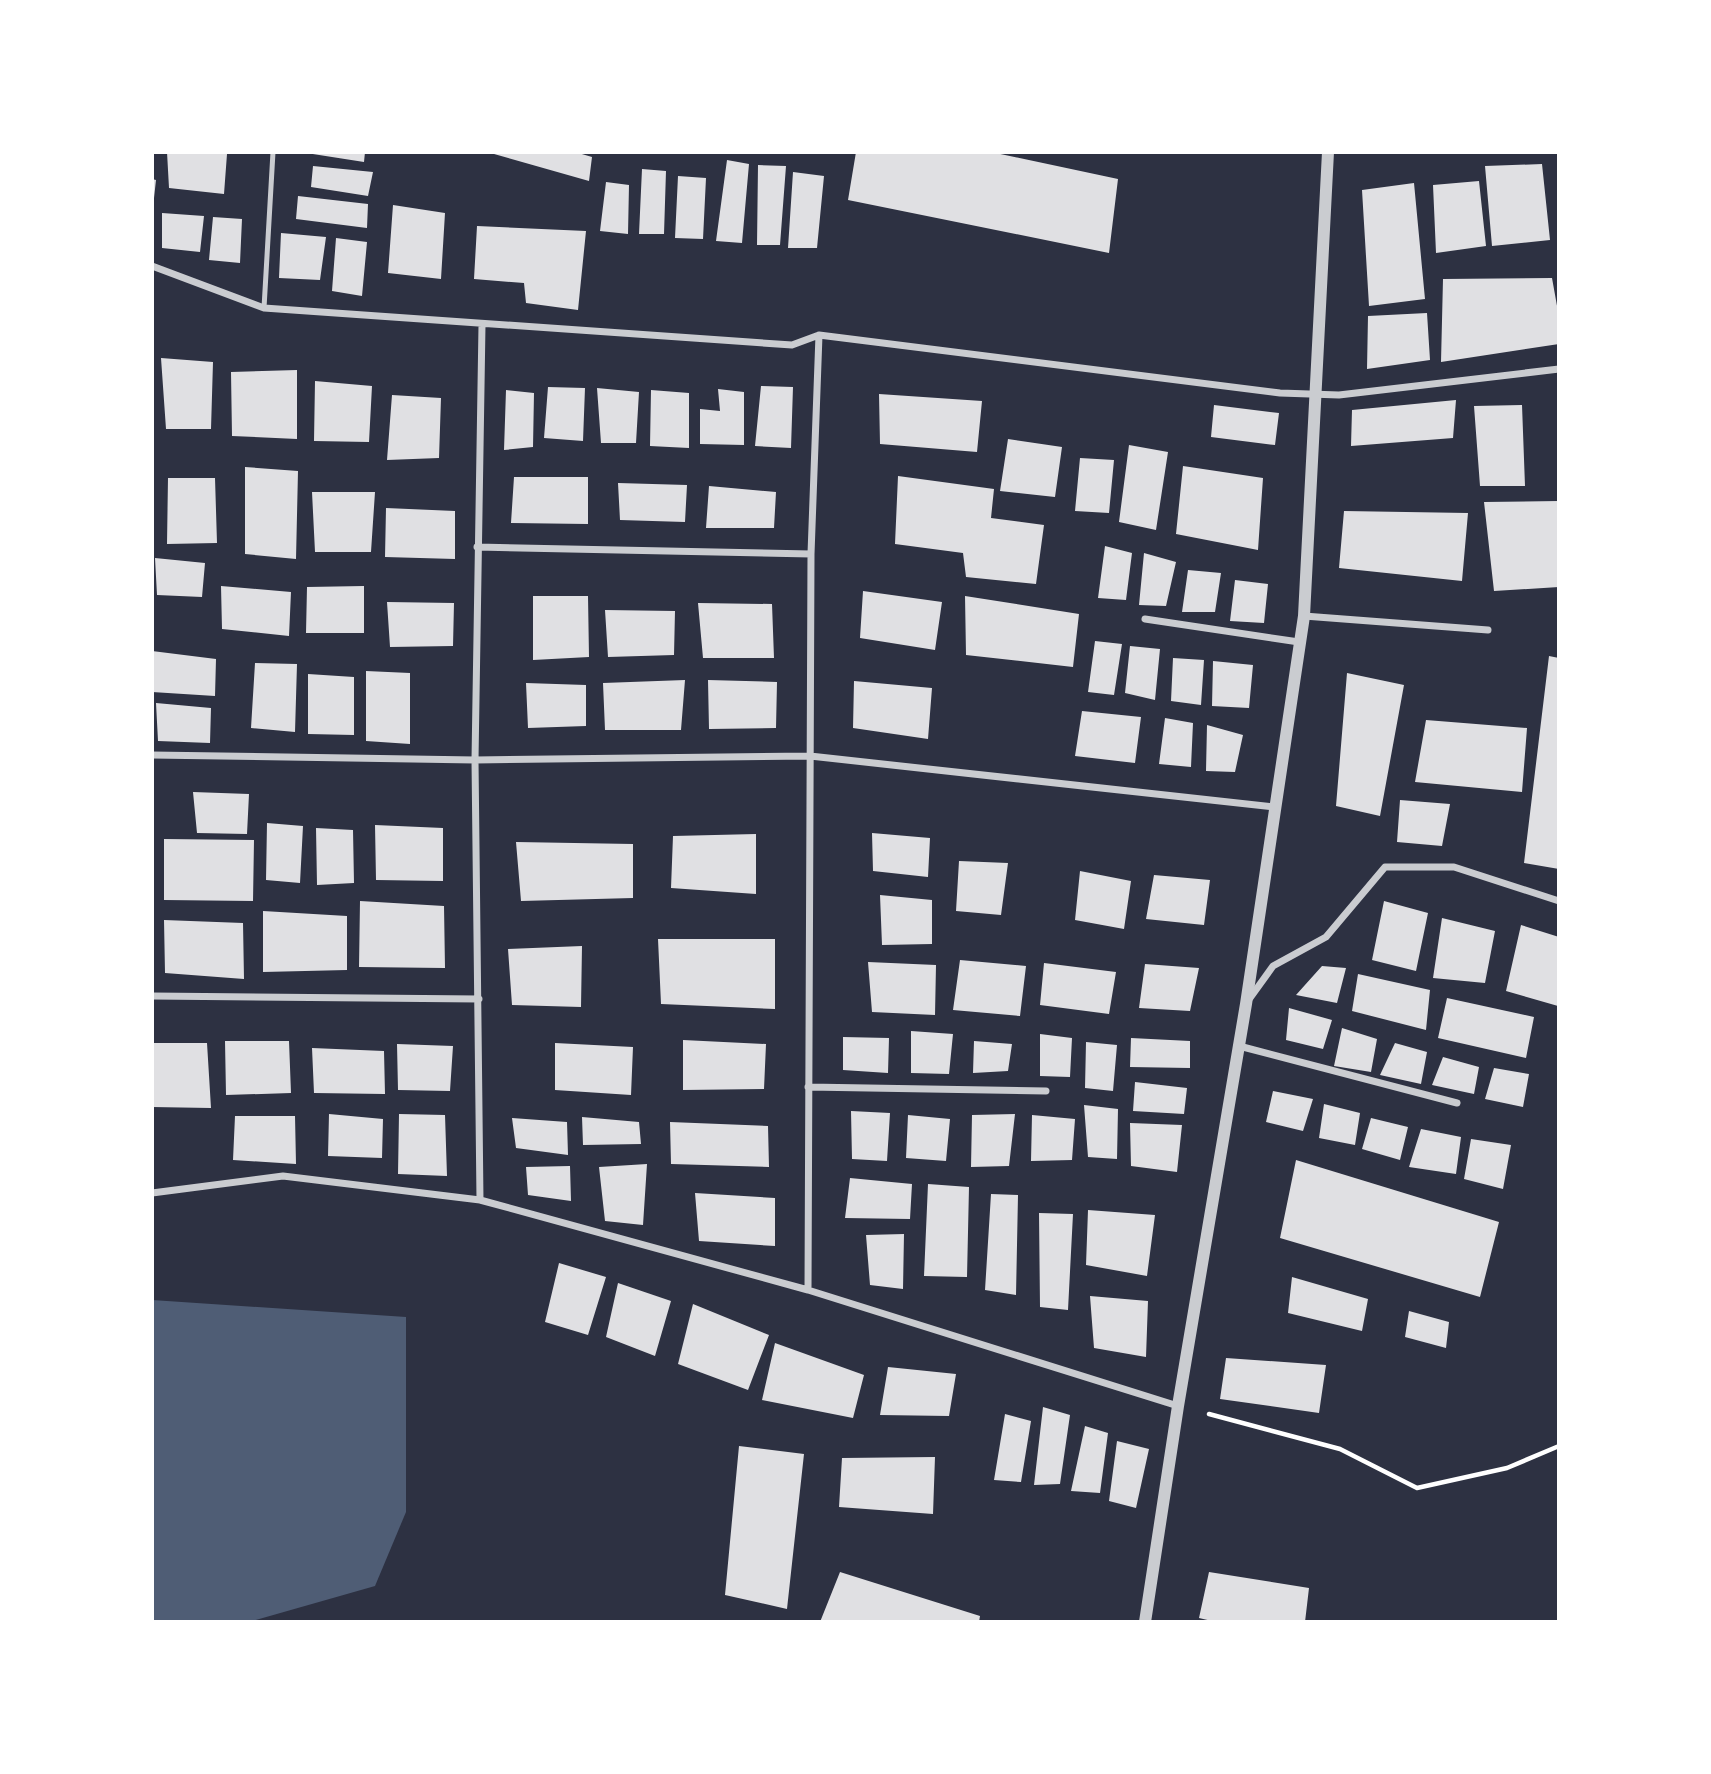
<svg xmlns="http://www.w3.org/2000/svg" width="1711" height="1774" font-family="Roboto,sans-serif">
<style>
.water{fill:#4f5d75}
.building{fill:#e0e0e3}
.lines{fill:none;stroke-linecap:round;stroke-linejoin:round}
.path{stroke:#fff;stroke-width:4.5}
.service{stroke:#caccd0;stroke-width:5}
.minor{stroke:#caccd0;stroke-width:7}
.tertiary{stroke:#caccd0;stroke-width:12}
</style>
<rect width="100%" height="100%" fill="#2d3142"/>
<!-- water -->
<path class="water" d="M152 1300 406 1317V1512L375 1586 249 1622H152Z"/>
<!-- building -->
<path class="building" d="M167 152 227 154 224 194 169 188Z
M300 152H365L364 162Z
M487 152H575L592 157 589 181Z
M856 152H991L1118 179 1109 253 848 200Z
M727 160 749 164 742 243 716 241Z
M1542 164 1550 240 1492 246 1485 166Z
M758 165 786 166 780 245H757Z
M313 166 373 172 368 196 311 187Z
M642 169 666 171 664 234H639Z
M793 172 824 176 817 248H788Z
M678 176 706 178 703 239 675 238Z
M152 179 156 180 154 198H152Z
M1479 181 1486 246 1436 253 1433 185Z
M606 182 629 185 628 234 600 231Z
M1414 183 1425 299 1369 306 1362 190Z
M298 196 368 204 367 228 296 219Z
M393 205 445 213 441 279 388 273Z
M162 213 204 216 200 252 162 248Z
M213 217 242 219 240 263 209 260Z
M477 226 586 231 578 310 526 303 524 283 474 279Z
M281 233 326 237 320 280 279 278Z
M336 238 367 242 362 296 332 291Z
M1552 278 1559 317V344L1441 362 1443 279Z
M1427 313 1430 360 1367 369 1368 316Z
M161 358 213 362 211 429H166Z
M297 370V439L232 436 231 372Z
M315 381 372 386 369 442 314 441Z
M761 386 793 387 791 448 755 446Z
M548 387 585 388 583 441 544 438Z
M597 388 639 392 636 443H601Z
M718 389 744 392V445L700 444V409L720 411Z
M506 390 534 393 533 447 504 450Z
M651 390 689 393V448L650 446Z
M879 394 982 401 977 452 880 444Z
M392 395 441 398 439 458 387 460Z
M1456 400 1453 438 1351 446 1352 410Z
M1214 405 1279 413 1275 445 1211 437Z
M1522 405 1525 486H1480L1474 406Z
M1008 439 1062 447 1055 497 1000 491Z
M1129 445 1168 452 1156 530 1119 522Z
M1080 458 1114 460 1109 513 1075 511Z
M1183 466 1263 478 1258 550 1176 534Z
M245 467 298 471 296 559 245 554Z
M898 476 994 489 991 518 1044 525 1036 584 966 577 963 553 895 544Z
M514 477H588V524L511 523Z
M168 478H215L217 543 167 544Z
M618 483 687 485 685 522 620 520Z
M709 486 776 492 774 528H706Z
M312 492H375L371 552H315Z
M1559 501V587L1494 591 1484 502Z
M386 508 455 511V559L385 557Z
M1344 511 1468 513 1462 581 1339 568Z
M1105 546 1132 553 1126 600 1098 598Z
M1144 553 1176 562 1166 606 1139 605Z
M155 558 205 563 202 597 157 595Z
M1188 570 1221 573 1215 612H1182Z
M1235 580 1268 584 1264 623 1230 621Z
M221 586 291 592 289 636 222 629Z
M364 586V633H306L307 587Z
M863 591 942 602 935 650 860 638Z
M533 596H588L589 657 533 660Z
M965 596 1079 614 1073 667 966 655Z
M387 602 454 603 453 646 390 647Z
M698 603 772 604 774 658H703Z
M605 610 675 611 674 655 608 657Z
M1095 641 1122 644 1114 695 1088 692Z
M1130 646 1160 649 1155 700 1125 693Z
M152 651 216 659 215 696 152 692Z
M1549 656 1559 658V869L1524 863Z
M1173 658 1204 660 1201 705 1171 701Z
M1213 661 1253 665 1249 708 1212 706Z
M255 663 297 664 295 732 251 728Z
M366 671 410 673V744L366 741Z
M1347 673 1404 685 1380 816 1336 806Z
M308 674 354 677V735L308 734Z
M685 680 681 730H605L603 683Z
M708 680 777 682 776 728 709 729Z
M854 681 932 688 928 739 853 728Z
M526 683 586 685V726L528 728Z
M156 703 211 708 210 743 158 741Z
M1082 711 1141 717 1135 763 1075 756Z
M1165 718 1193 723 1191 767 1159 764Z
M1426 720 1527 728 1522 792 1415 782Z
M1207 725 1243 735 1235 772 1206 771Z
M193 792 249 794 247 834 197 833Z
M1400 800 1450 804 1442 846 1397 842Z
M267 823 303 826 300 883 266 880Z
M375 825 443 828V881L376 880Z
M316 828 353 830 354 883 317 885Z
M872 833 930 838 928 877 873 871Z
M756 834V894L671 888 673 836Z
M164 839 254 840 253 901 164 900Z
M516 842 633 844V898L521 901Z
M959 861 1008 863 1001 915 956 911Z
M1080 871 1131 881 1124 929 1075 920Z
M1154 875 1210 880 1204 925 1146 919Z
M880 895 932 900V944L882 945Z
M360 901 444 906 445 968 359 967Z
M1384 901 1428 913 1416 971 1372 960Z
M263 911 347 916V970L263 972Z
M1442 918 1495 931 1485 983 1433 978Z
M164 920 243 923 244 979 165 973Z
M1521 925 1559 937 1558 1006 1506 991Z
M658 939H775V1009L661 1004Z
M582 946 581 1007 512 1005 508 949Z
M960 960 1026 966 1020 1016 953 1010Z
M868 962 936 965 935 1015 872 1012Z
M1044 963 1116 972 1109 1014 1040 1005Z
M1145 964 1199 968 1190 1011 1139 1008Z
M1322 966 1346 968 1337 1003 1296 995Z
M1358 974 1430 990 1426 1030 1352 1011Z
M1447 998 1534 1017 1526 1058 1438 1038Z
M1289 1008 1332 1020 1323 1049 1286 1040Z
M1342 1028 1377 1039 1371 1072 1334 1066Z
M911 1031 953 1034 949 1074 911 1073Z
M1040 1034 1072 1038 1070 1077 1040 1076Z
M843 1037 889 1038 888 1073 843 1070Z
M1131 1038 1190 1041V1068L1130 1067Z
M683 1040 766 1044 764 1089 683 1090Z
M225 1041H289L291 1093 226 1095Z
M974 1041 1012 1044 1008 1071 973 1073Z
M1086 1042 1117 1045 1113 1091 1085 1088Z
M152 1043H207L211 1108 152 1107Z
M555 1043 633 1047 631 1095 555 1090Z
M1395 1043 1427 1052 1421 1084 1380 1075Z
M397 1044 453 1046 450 1091 398 1090Z
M312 1048 384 1051 385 1094 314 1093Z
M1443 1057 1479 1067 1474 1094 1432 1085Z
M1494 1068 1529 1074 1523 1107 1485 1099Z
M1135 1082 1187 1088 1184 1114 1133 1111Z
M1273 1091 1313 1099 1303 1131 1266 1122Z
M1324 1104 1360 1113 1355 1145 1319 1138Z
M1084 1105 1118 1109 1117 1159 1088 1157Z
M851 1111 890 1113 887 1161 852 1159Z
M329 1114 383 1119 382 1158 328 1156Z
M399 1114 445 1115 447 1176 398 1174Z
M1015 1114 1009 1166 971 1167 972 1115Z
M908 1115 950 1119 946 1161 906 1158Z
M1032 1115 1075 1119 1072 1160 1031 1161Z
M235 1116H295L296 1164 233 1160Z
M582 1117 639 1122 641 1144 583 1145Z
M512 1118 567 1122 568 1155 516 1148Z
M1371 1118 1408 1127 1400 1160 1362 1149Z
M670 1122 768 1126 769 1167 671 1164Z
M1130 1123 1182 1125 1177 1172 1131 1166Z
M1421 1129 1461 1137 1456 1174 1409 1167Z
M1471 1139 1511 1145 1503 1189 1464 1179Z
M1296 1160 1499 1222 1480 1297 1280 1238Z
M647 1164 643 1225 605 1221 599 1167Z
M570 1166 571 1201 528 1195 526 1167Z
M850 1178 912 1184 910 1219 845 1218Z
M928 1184 969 1187 967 1277 924 1276Z
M695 1193 775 1198V1246L699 1241Z
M991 1194 1018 1195 1016 1295 985 1290Z
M1088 1210 1155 1215 1147 1276 1086 1265Z
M1039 1213 1073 1214 1068 1310 1040 1307Z
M904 1234 903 1289 870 1285 866 1235Z
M559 1263 606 1277 588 1335 545 1322Z
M1292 1277 1368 1299 1362 1331 1288 1313Z
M618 1283 671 1301 655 1356 606 1337Z
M1090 1296 1148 1301 1146 1357 1094 1348Z
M693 1304 769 1335 748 1390 678 1364Z
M1409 1311 1449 1322 1446 1348 1405 1337Z
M775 1343 864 1375 853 1418 762 1400Z
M1226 1358 1326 1365 1319 1413 1220 1399Z
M888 1367 956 1374 949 1416 880 1415Z
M1043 1407 1070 1415 1060 1484 1034 1485Z
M1005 1414 1031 1421 1021 1482 994 1480Z
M1085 1426 1108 1433 1100 1493 1071 1491Z
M1117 1441 1149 1449 1136 1508 1109 1501Z
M739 1446 804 1454 787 1609 725 1595Z
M935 1457 933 1514 839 1507 842 1458Z
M840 1572 980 1616 979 1622H820Z
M1209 1572 1309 1588 1305 1622H1216L1199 1618Z"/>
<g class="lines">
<!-- path -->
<path class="path" d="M1209 1414 1340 1449 1417 1488 1507 1468 1559 1446"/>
<!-- service -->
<path class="service" d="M264 308 273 152"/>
<!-- minor -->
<path class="minor" d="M152 266 264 308 792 345 819 335 1280 393 1339 395 1559 369
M482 325 475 760 480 1200 808 1290
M819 335 811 554 808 1290 1178 1406
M477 547 811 554
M1304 616 1488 630
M1145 619 1299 642
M152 755 475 760 810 756 1274 807
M152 996 479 999
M1250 998 1273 966 1326 937 1385 867H1454L1559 901
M1239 1046 1457 1103
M808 1087 1046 1091
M152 1193 283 1176 480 1200"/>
<!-- tertiary -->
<path class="tertiary" d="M1145 1622 1178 1406 1246 1004 1304 616 1328 152"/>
</g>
<!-- border -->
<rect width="1711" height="1774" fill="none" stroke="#ffffff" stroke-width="308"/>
</svg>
